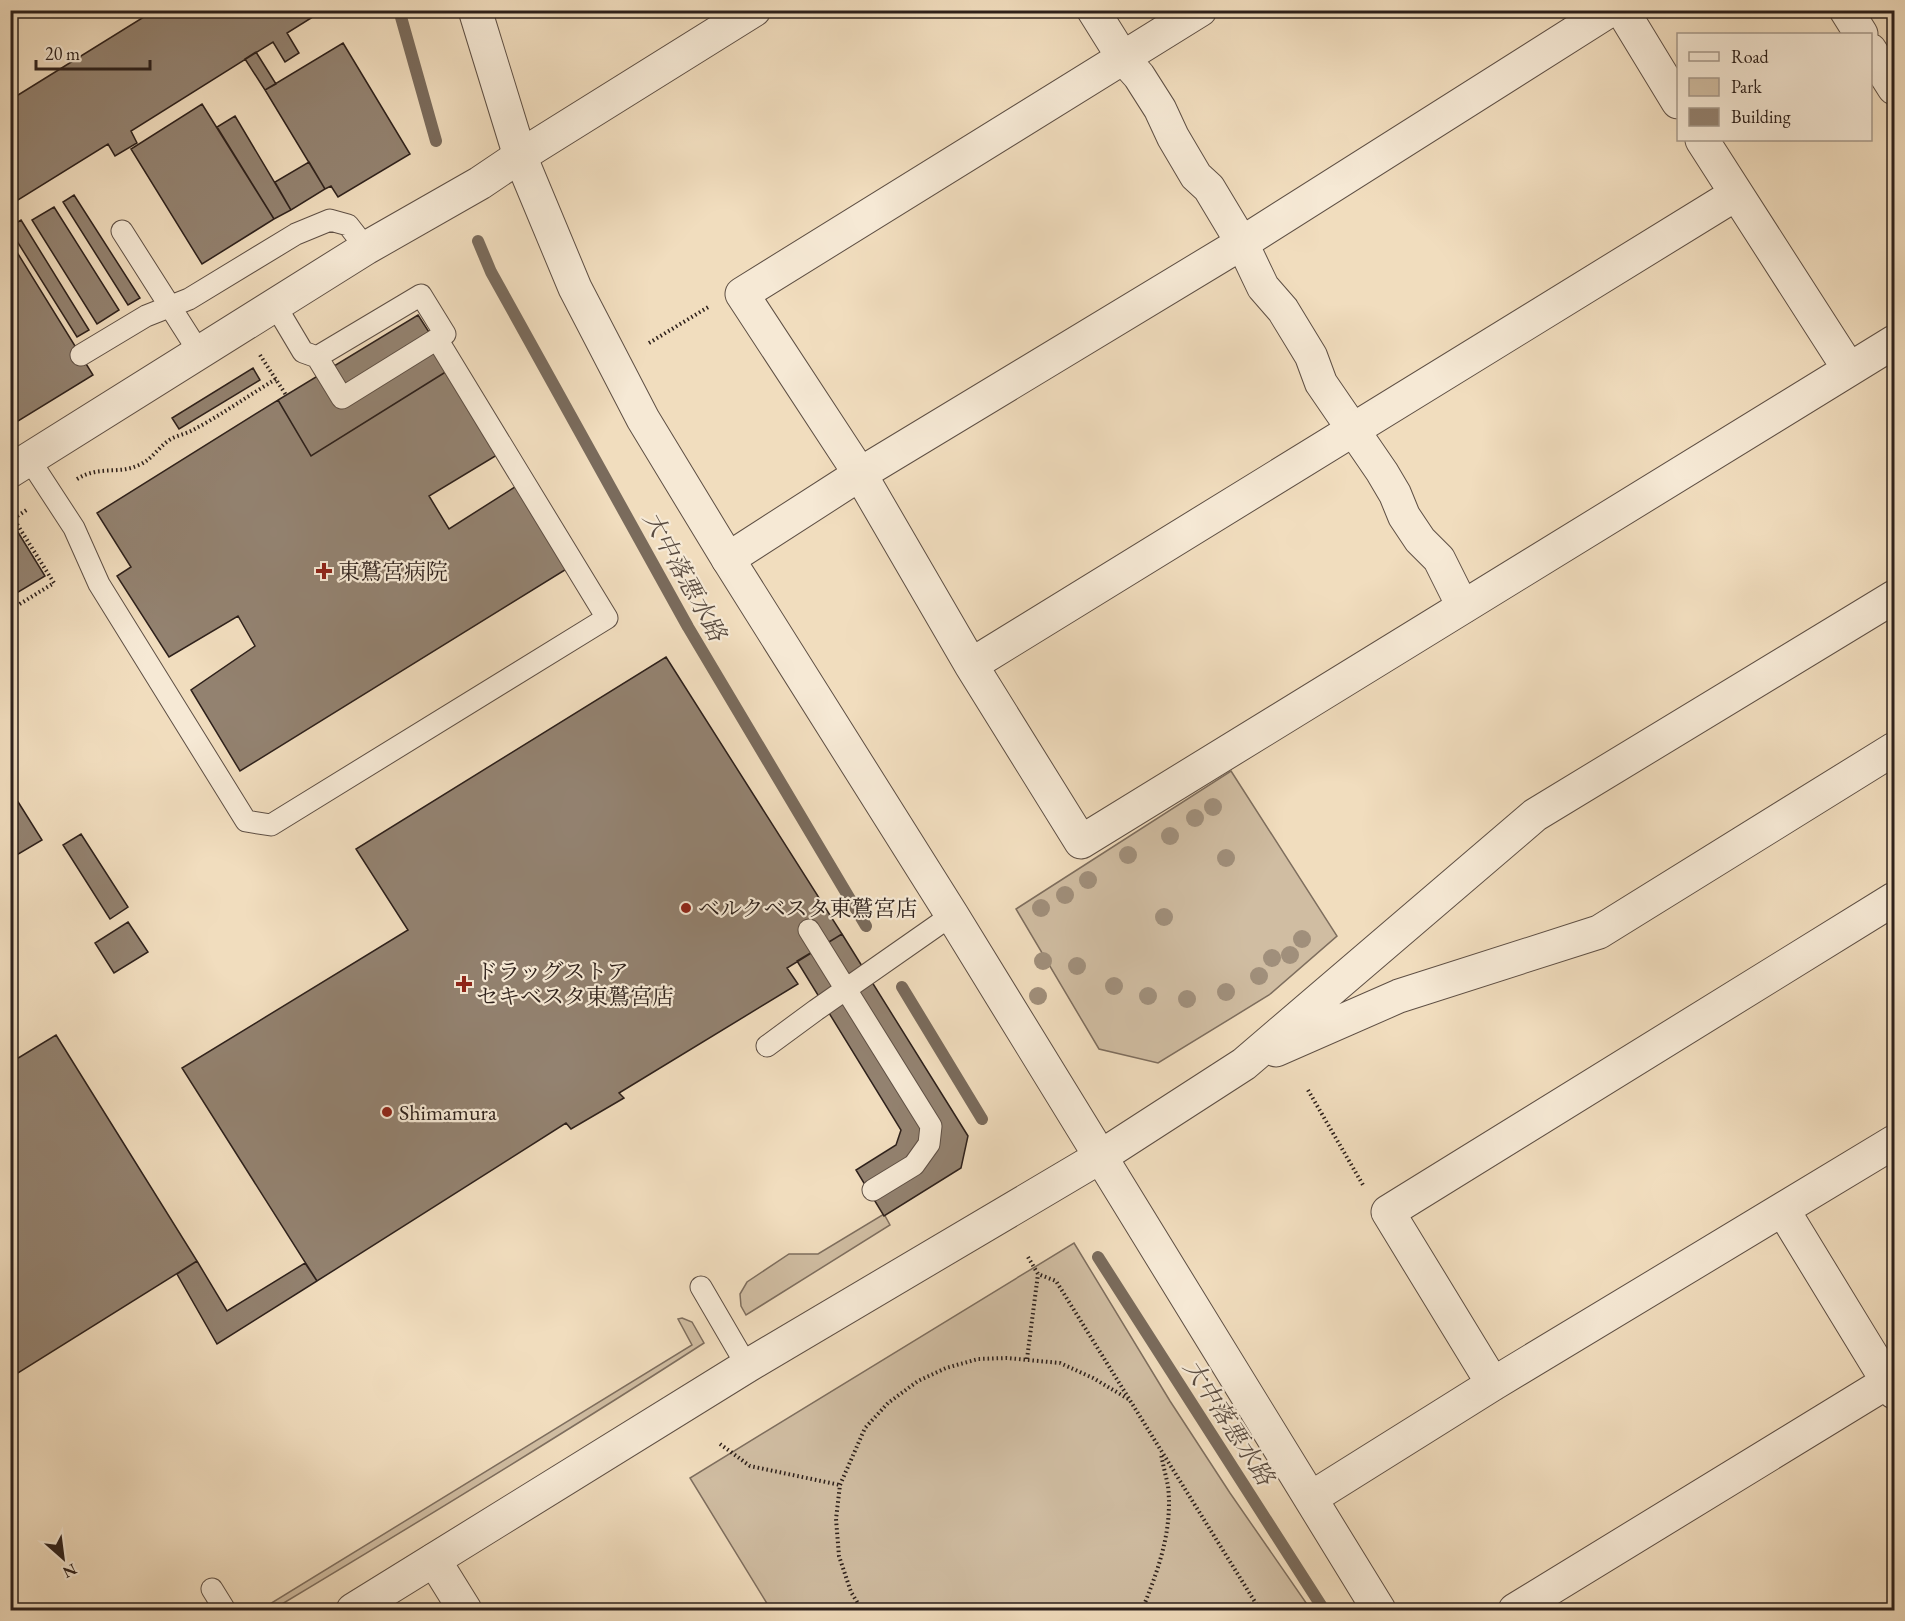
<svg xmlns="http://www.w3.org/2000/svg" width="1905" height="1621" font-family="'EB Garamond','Noto Serif JP',serif">
<style>
.green{fill:#d0bda2;stroke:#7e6e5e;stroke-width:1.5}
.lines{fill:none;stroke-linecap:round;stroke-linejoin:round}
.stream{stroke:#7a6b5c;stroke-width:12}
.building{fill:#938270;stroke:#2d201b;stroke-width:1.5}
.service-casing{stroke:#5e4f44;stroke-width:23}
.pedestrian-casing{stroke:#5e4f44;stroke-width:34}
.minor-casing{stroke:#5e4f44;stroke-width:35}
.tertiary-casing{stroke:#5e4f44;stroke-width:35}
.path{stroke:#2d201b;stroke-width:4;stroke-dasharray:1.5 3;stroke-linecap:butt}
.service{stroke:#f6e9d5;stroke-width:21}
.pedestrian{stroke:#f6e9d5;stroke-width:32}
.minor{stroke:#f6e9d5;stroke-width:33}
.tertiary{stroke:#f6e9d5;stroke-width:33}
.tree{fill:#a08f7b}
.poi-dot{fill:#8f2418;stroke:#f6e9d5;stroke-width:2}
.labels{text-anchor:middle;dominant-baseline:central;stroke-width:4.5;stroke-linejoin:round;paint-order:stroke}
.poi-label{font-size:22px;fill:#2d201b;stroke:#f6e9d5;text-anchor:start}
.water-label{font-size:24px;font-style:italic;fill:#5a4c41;stroke:#f6e9d5}
</style>
<rect width="100%" height="100%" fill="#f1ddbe"/>
<filter id="stains"><feTurbulence type="fractalNoise" baseFrequency=".00333" numOctaves="4"/><feColorMatrix values="0 0 0 0 .2 0 0 0 0 .09 0 0 0 0 .02 0 0 0 .5 -.17"/></filter>
<radialGradient id="worn" r=".72"><stop offset=".6" stop-color="#630" stop-opacity="0"/><stop offset="1" stop-color="#630" stop-opacity=".3"/></radialGradient>
<!-- green -->
<path class="green" d="M1231 771 1337 936 1269 995 1158 1063 1099 1049 1016 909Z
M884 1214 890 1225 746 1315 741 1306 740 1294 747 1282 789 1254H818Z
M1074 1243 1170 1401 1230 1493 1311 1610H771L690 1478Z
M682 1318 692 1322 704 1343C562 1435 417 1523 272 1610H260L692 1345 678 1319Z"/>
<g class="lines">
<!-- stream -->
<path class="stream" d="M399 10 436 141
M478 241 491 272 688 627 866 926
M902 987 982 1119
M1098 1257 1324 1610"/>
</g>
<!-- building -->
<path class="building" d="M155 10H324L287 33 299 53 285 62 273 42 131 131 137 143 115 156 108 144 10 205V100Z
M343 43 410 154 338 197 331 186 325 189 265 90Z
M256 52 276 84 265 90 245 59Z
M202 104 274 219 202 264 131 149Z
M235 116 291 210 274 219 217 127Z
M309 162 325 189 291 210 275 182Z
M74 195 140 298 128 305 63 202Z
M54 207 119 310 97 324 32 220Z
M21 220 89 330 77 337 10 230V227Z
M15 249 93 375 10 426V252Z
M418 315 452 368 311 456 278 400Z
M253 368 260 380 179 429 172 418Z
M452 368 502 452 429 496 449 529 521 483 573 565 240 771 191 690 255 646 238 616 169 657 117 576 131 567 97 513 278 400 311 456Z
M16 529 45 576 10 597V532Z
M666 657 842 934 787 968 798 984 619 1093 624 1098 571 1129 566 1123 317 1281 182 1068 408 930 356 849Z
M10 789 42 840 10 859Z
M81 834 128 907 110 919 63 845Z
M128 922 148 952 114 973 95 943Z
M842 934 968 1136 961 1168 884 1216 856 1170 896 1145 901 1130 797 961Z
M56 1035 197 1261 10 1378V1063Z
M197 1261 227 1311 305 1263 317 1281 217 1344 177 1274Z"/>
<g class="lines">
<defs>
<path id="service" d="M122 231 199 352
M275 305 303 352 317 357 342 398 445 334 421 295 317 357
M81 355 146 316 189 299 296 234 330 220 348 225 366 248
M29 459 74 528 99 584 246 821 271 825 607 618 437 339
M809 930 931 1126 929 1144 914 1165 873 1190
M767 1046 816 1010 952 915
M701 1287 747 1366
M212 1589 225 1610"/>
<path id="pedestrian" d="M1093 10 1123 58 1139 76 1160 109 1173 137 1196 176 1209 188 1242 243 1263 287 1283 310 1311 356 1321 383 1382 472 1395 494 1404 516 1420 540 1439 559 1463 607"/>
<path id="minor" d="M1200 10 742 294 860 474 971 665 1081 842 1894 342
M1622 10 1678 102
M1846 10 1861 34
M1870 50 1894 88
M1702 140 1849 369
M10 471 366 248 480 183 520 156 754 10
M728 559 860 474 1242 243 1610 10
M971 665 1736 194
M1783 1210 1894 1392
M1493 1384 1388 1212 1894 899
M1311 1498 1493 1384 1894 1142
M434 1560 465 1610
M1515 1610 1894 1378"/>
<path id="tertiary" d="M475 10 520 156 575 288 643 419 728 559 952 915 1379 1610
M1276 1050 1399 996 1599 932 1894 749
M353 1610 747 1366 1100 1157 1244 1064 1535 815 1894 597"/>
</defs>
<!-- service casing -->
<use href="#service" class="service-casing"/>
<!-- pedestrian casing -->
<use href="#pedestrian" class="pedestrian-casing"/>
<!-- minor casing -->
<use href="#minor" class="minor-casing"/>
<!-- tertiary casing -->
<use href="#tertiary" class="tertiary-casing"/>
<!-- path -->
<path class="path" d="M649 343 710 306
M260 355 286 395
M77 479C100 465 118 475 139 465 153 459 159 446 171 439 178 435 186 434 193 430 221 415 248 396 276 379
M10 513 54 583 10 610
M10 521 28 509
M1308 1090 1363 1185
M1028 1257 1038 1274 1056 1281 1260 1610
M1027 1359 1038 1274
M720 1444 750 1466 840 1485
M862 1610 851 1592 839 1556 836 1519 840 1485 865 1428 888 1403 918 1381 946 1368 978 1359 1007 1358 1060 1363 1093 1378 1130 1400
M1142 1610C1158 1571 1173 1530 1168 1486 1166 1476 1163 1465 1161 1454"/>
<!-- service -->
<use href="#service" class="service"/>
<!-- pedestrian -->
<use href="#pedestrian" class="pedestrian"/>
<!-- minor -->
<use href="#minor" class="minor"/>
<!-- tertiary -->
<use href="#tertiary" class="tertiary"/>
</g>
<!-- trees -->
<g class="tree">
<circle cx="1213" cy="807" r="9"/>
<circle cx="1195" cy="818" r="9"/>
<circle cx="1170" cy="836" r="9"/>
<circle cx="1128" cy="855" r="9"/>
<circle cx="1226" cy="858" r="9"/>
<circle cx="1088" cy="880" r="9"/>
<circle cx="1065" cy="895" r="9"/>
<circle cx="1041" cy="908" r="9"/>
<circle cx="1164" cy="917" r="9"/>
<circle cx="1302" cy="939" r="9"/>
<circle cx="1290" cy="955" r="9"/>
<circle cx="1272" cy="958" r="9"/>
<circle cx="1043" cy="961" r="9"/>
<circle cx="1077" cy="966" r="9"/>
<circle cx="1259" cy="976" r="9"/>
<circle cx="1114" cy="986" r="9"/>
<circle cx="1226" cy="992" r="9"/>
<circle cx="1038" cy="996" r="9"/>
<circle cx="1148" cy="996" r="9"/>
<circle cx="1187" cy="999" r="9"/>
</g>
<!-- markers -->
<g class="poi-dot">
<path d="M321 562h6v6h6v6h-6v6h-6v-6h-6v-6h6z"/>
<circle cx="686" cy="908" r="6"/>
<path d="M461 975h6v6h6v6h-6v6h-6v-6h-6v-6h6z"/>
<circle cx="387" cy="1112" r="6"/>
</g>
<g class="labels">
<!-- poi labels -->
<g class="poi-label">
<text x="338" y="571">東鷲宮病院</text>
<text x="698" y="908">ベルクベスタ東鷲宮店</text>
<text x="476" y="971">ドラッグストア<tspan x="476" dy="25">セキベスタ東鷲宮店</tspan></text>
<text x="399" y="1112">Shimamura</text>
</g>
<!-- water labels -->
<g class="water-label">
<text transform="translate(685 576) rotate(61)">大中落悪水路</text>
<text transform="translate(1229 1422) rotate(57)">大中落悪水路</text>
</g>
</g>
<!-- margin -->
<rect width="1905" height="1621" fill="none" stroke="#f1ddbe" stroke-width="36"/>
<rect x="12" y="12" width="1881" height="1597" fill="none" stroke="#2d201b" stroke-width="3"/>
<rect x="18" y="18" width="1869" height="1585" fill="none" stroke="#2d201b" stroke-width="1.5"/>
<!-- legend -->
<rect x="1677" y="33" width="195" height="108" fill="#f6e9d5" stroke="#a6998b" stroke-width="1.5"/>
<rect x="1689" y="52" width="30" height="9" fill="#f6e9d5" stroke="#a6998b" stroke-width="1.5"/>
<text x="1731" y="63" font-size="18" fill="#2d201b">Road</text>
<rect x="1689" y="78" width="30" height="18" fill="#d0bda2" stroke="#a6998b" stroke-width="1.5"/>
<text x="1731" y="93" font-size="18" fill="#2d201b">Park</text>
<rect x="1689" y="108" width="30" height="18" fill="#938270" stroke="#a6998b" stroke-width="1.5"/>
<text x="1731" y="123" font-size="18" fill="#2d201b">Building</text>
<!-- north arrow -->
<g transform="translate(63 1558) rotate(152)" stroke="#f6e9d5" stroke-width="4.5" paint-order="stroke">
<path d="M0-4.5L10 22L0 15L-10 22Z" fill="#2d201b"/>
<text y="-9" font-size="16" font-weight="bold" text-anchor="middle" fill="#2d201b">N</text>
</g>
<!-- scale -->
<path d="M36 60v9h114v-9" fill="none" stroke="#2d201b" stroke-width="3"/>
<text x="45" y="60" font-size="18" fill="#2d201b" stroke="#f6e9d5" stroke-width="4.5" paint-order="stroke">20 m</text>
<rect width="100%" height="100%" filter="url(#stains)"/>
<rect width="100%" height="100%" fill="url(#worn)"/>
</svg>
